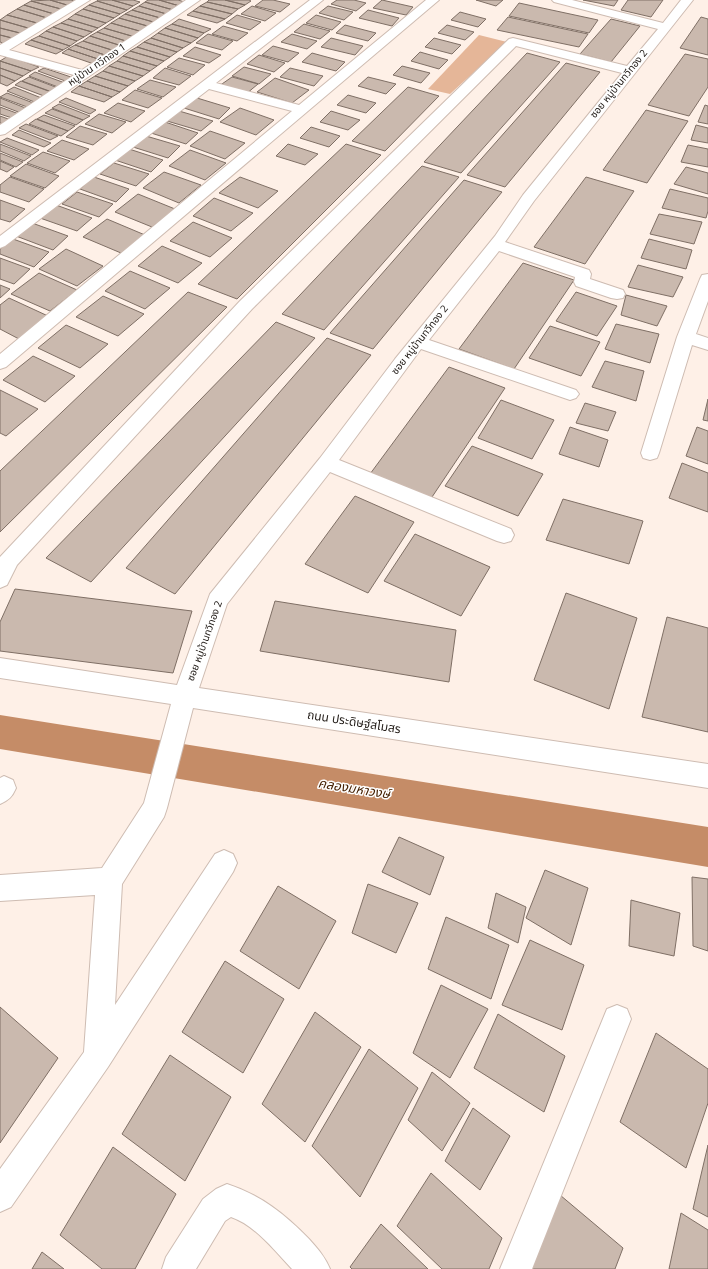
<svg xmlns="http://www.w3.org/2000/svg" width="708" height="1269" font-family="Georgia,'Noto Sans Thai',serif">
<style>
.green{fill:#e5b698}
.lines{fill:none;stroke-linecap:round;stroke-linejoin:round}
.canal{fill:#c58c67;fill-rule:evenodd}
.building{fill:#cab9ae;stroke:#7f6f65}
.minor-casing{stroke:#cebcb2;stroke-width:2}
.minor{fill:#fff;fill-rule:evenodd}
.labels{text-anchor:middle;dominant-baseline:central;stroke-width:3;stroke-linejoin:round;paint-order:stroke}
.far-street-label{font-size:10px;fill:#26201c;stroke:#fff}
.street-label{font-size:12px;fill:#26201c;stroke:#fff}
.water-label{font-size:13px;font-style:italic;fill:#462103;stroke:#fff}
</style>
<rect width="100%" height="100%" fill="#fef0e7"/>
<!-- green -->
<path class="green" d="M479 35 507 42 450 94 428 89Z"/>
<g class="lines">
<!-- canal -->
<path class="canal" d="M0 715 708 827V867L0 749Z"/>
</g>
<!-- building -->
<path class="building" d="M50 0 67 5 61 9 31 1Z
M50 0H71L74 1 67 5Z
M98 0H112L133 6 127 10 97 1Z
M112 0H133L140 2 133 6Z
M148 0H159L183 7 177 11 145 2Z
M159 0H178L188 3 183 7Z
M209 0H225L245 5 238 9 207 2Z
M225 0H249L251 1 245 5Z
M263 0H273L290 4 280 12 255 6Z
M337 0H354L366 3 356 11 331 4Z
M382 0 413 7 406 15 373 8Z
M476 0H503L496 6Z
M583 0H618L614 6Z
M628 0H663L651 17 621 10Z
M31 1 61 9 54 14 24 5Z
M97 1 127 10 120 14 89 5Z
M145 2 177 11 170 15 139 6Z
M207 2 238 9 232 14 200 6Z
M519 3 598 20 589 33 509 16Z
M24 5 54 14 47 18 17 9Z
M89 5 120 14 114 18 83 9Z
M139 6 170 15 164 19 132 10Z
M200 6 232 14 225 19 193 11Z
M252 6 276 13 265 21 241 14Z
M328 6 353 12 344 20 319 13Z
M17 9 47 18 37 23 7 15Z
M83 9 114 18 106 23 75 14Z
M132 10 164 19 157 23 125 14Z
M368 10 399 18 392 26 359 18Z
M193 11 225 19 217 23 187 15Z
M460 12 486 19 478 27 451 20Z
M75 14 106 23 98 28 68 19Z
M125 14 157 23 151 27 119 18Z
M7 15 37 23 28 28 0 20Z
M237 15 261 22 250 30 226 23Z
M316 15 341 22 332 30 306 23Z
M508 17 588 34 579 47 497 30Z
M701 17 708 19V55L680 48Z
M119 18 151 27 143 32 111 23Z
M68 19 98 28 92 32 61 23Z
M179 19 211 29 204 33 172 24Z
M611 19 640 26 611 62 580 54Z
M0 20 28 28 20 33 0 28Z
M61 23 92 32 84 37 53 27Z
M111 23 143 32 135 37 104 28Z
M172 24 204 33 198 38 165 28Z
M304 24 330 31 320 39 294 32Z
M345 25 376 33 368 41 336 33Z
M447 25 474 32 465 40 438 33Z
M223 26 248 33 237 41 212 34Z
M53 27 84 37 77 41 46 31Z
M0 28 20 33 12 38 0 35Z
M104 28 135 37 129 42 97 32Z
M165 28 198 38 191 43 158 33Z
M46 31 77 41 70 46 39 36Z
M97 32 129 42 122 46 90 36Z
M158 33 191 43 183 48 151 38Z
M208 34 233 41 222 50 196 43Z
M292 34 317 41 307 49 281 42Z
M0 35 12 38 3 43 0 42Z
M39 36 70 46 63 50 31 40Z
M90 36 122 46 115 51 83 41Z
M151 38 183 48 177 52 144 42Z
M331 38 363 46 355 55 321 47Z
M434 38 461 45 452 54 425 47Z
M31 40 63 50 56 54 25 44Z
M83 41 115 51 108 56 75 45Z
M144 42 177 52 170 57 137 47Z
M75 45 108 56 101 60 68 49Z
M273 46 299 53 288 62 262 55Z
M137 47 170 57 164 61 130 51Z
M195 47 221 55 209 63 183 56Z
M68 49 101 60 94 64 62 53Z
M130 51 164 61 157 66 123 56Z
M420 52 448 60 439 69 411 61Z
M312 53 345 62 336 71 302 62Z
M527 53 560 62 461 173 424 162Z
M685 54 708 59V87L689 116 648 105Z
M259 55 285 63 274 72 247 64Z
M8 56 39 67 31 71 0 61Z
M123 56 157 66 150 71 117 61Z
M179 58 205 65 193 75 167 67Z
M0 61 31 71 23 76 0 68Z
M117 61 150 71 143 76 109 66Z
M566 63 600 72 505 187 467 175Z
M109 66 143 76 135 81 103 71Z
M402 66 430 73 421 83 393 75Z
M244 67 271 74 259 84 232 76Z
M0 68 23 76 15 81 0 75Z
M44 68 74 78 68 82 38 71Z
M165 68 191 76 179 85 153 78Z
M290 68 323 76 314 86 280 77Z
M103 71 135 81 128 86 95 76Z
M35 72 65 83 58 87 29 76Z
M0 75 15 81 7 86 0 83Z
M95 76 128 86 120 92 87 81Z
M29 77 58 88 52 92 22 81Z
M232 77 258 84 246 94 219 86Z
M368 77 396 84 386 94 358 86Z
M275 78 309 90 292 103 257 92Z
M150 80 176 87 163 97 137 89Z
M21 81 51 92 44 96 15 85Z
M87 81 120 92 112 97 79 86Z
M79 86 112 97 104 102 71 92Z
M14 87 44 99 37 103 7 91Z
M408 87 439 96 385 151 352 141Z
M135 90 162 98 148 108 122 100Z
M7 93 36 104 30 108 0 97Z
M348 95 376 103 366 113 337 105Z
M0 98 28 109 21 113 0 105Z
M66 98 96 110 90 114 59 102Z
M197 98 230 108 219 119 184 108Z
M118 103 145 111 131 122 104 113Z
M59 104 90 116 83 120 52 108Z
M705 105 708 106V124L698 122Z
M0 107 19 114 12 118 0 114Z
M240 108 274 120 256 135 220 122Z
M52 109 83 120 76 125 45 113Z
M646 110 688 121 647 183 603 170Z
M179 111 213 121 201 131 167 121Z
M331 111 360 120 348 130 320 122Z
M99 114 126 122 112 133 85 124Z
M44 115 75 126 68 131 37 119Z
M0 116 11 120 4 124 0 123Z
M36 119 68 131 61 136 29 124Z
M165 122 198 133 186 144 151 133Z
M26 124 58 136 50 140 19 128Z
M696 125 708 128V143L691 140Z
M80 126 107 134 93 145 66 137Z
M311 127 340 136 329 147 300 138Z
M19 130 51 143 44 147 12 135Z
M210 131 245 143 225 159 190 146Z
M146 136 180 146 168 158 133 147Z
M7 138 39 150 32 155 0 142Z
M62 140 89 149 74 160 47 151Z
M0 144 31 156 24 161 0 151Z
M288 144 318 154 305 165 276 156Z
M346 144 381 155 237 299 198 284Z
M688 145 708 149V167L681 162Z
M129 149 163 160 151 172 115 160Z
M190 150 226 163 205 180 169 166Z
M43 152 70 161 55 173 27 163Z
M0 153 23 162 16 167 0 160Z
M0 161 14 167 7 172 0 169Z
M114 163 149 174 136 186 100 174Z
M26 164 59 176 45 188 10 176Z
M422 166 459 177 324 330 282 314Z
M686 167 708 173V194L674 184Z
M164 172 201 185 179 203 143 188Z
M10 177 44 189 29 202 0 192V185Z
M94 177 129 189 116 202 80 189Z
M240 177 278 191 258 208 219 193Z
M586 177 634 191 585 264 534 247Z
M464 180 502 192 373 349 330 333Z
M670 189 708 198V211L706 218 662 208Z
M77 192 113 204 99 217 62 204Z
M138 194 175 209 152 227 115 212Z
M214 198 253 213 231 231 193 216Z
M0 200 25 209 10 222 0 219Z
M56 205 92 218 77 231 40 218Z
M659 214 702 222 694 244 650 234Z
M107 219 145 235 121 253 83 237Z
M193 222 232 238 210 257 170 241Z
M32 223 68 236 53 250 16 236Z
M13 239 49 252 34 267 0 254V249Z
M649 239 692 250 686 269 641 258Z
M162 246 202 263 178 283 138 266Z
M66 249 103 266 77 286 39 269Z
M0 258 30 269 14 284 0 279Z
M523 263 574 280 514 369 459 349Z
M638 265 683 277 673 297 628 287Z
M130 271 170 288 145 309 105 291Z
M39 273 77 290 50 311 11 294Z
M0 285 10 289 0 298Z
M188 292 227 307 0 532V471Z
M576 292 617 306 597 336 556 321Z
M626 295 667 306 657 326 621 315Z
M103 296 144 314 118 336 76 317Z
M9 298 48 316 19 339 0 329V305Z
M276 322 315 338 91 582 46 558Z
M616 324 659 334 650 363 605 349Z
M66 325 108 344 80 368 38 348Z
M550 326 600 342 581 376 529 358Z
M327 338 371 355 175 594 126 568Z
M33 356 75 376 45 402 3 380Z
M605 361 644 371 636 401 592 387Z
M449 367 505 388 430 500 370 474Z
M0 390 38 409 6 436 0 433Z
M708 399V421L703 420Z
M501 400 554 420 532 459 478 438Z
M585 403 616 412 608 431 576 423Z
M570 427 608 440 599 467 559 454Z
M697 427 708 431V464L686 456Z
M472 446 543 474 518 516 445 486Z
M682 463 708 473V512L669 498Z
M355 496 414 522 368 593 305 564Z
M563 499 643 521 629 564 546 540Z
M415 534 490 567 461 616 384 581Z
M15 589 192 611 173 673 0 651V622Z
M566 593 637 618 609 709 534 680Z
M275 601 456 630 449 682 260 651Z
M667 617 708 628V732L642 717Z
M399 837 444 857 430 895 382 872Z
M545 870 588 888 571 945 526 918Z
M692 877 708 879V951L693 946Z
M368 884 418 903 396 953 352 933Z
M278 886 336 921 299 989 240 951Z
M496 893 526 907 518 943 488 928Z
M631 900 680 913 674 956 629 946Z
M446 917 509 945 491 999 428 969Z
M530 940 584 965 562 1030 502 1005Z
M225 961 284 999 243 1073 182 1032Z
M441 985 488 1009 450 1078 413 1053Z
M0 1007 58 1058 0 1143Z
M315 1012 361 1047 305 1142 262 1104Z
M498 1014 565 1056 544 1112 474 1068Z
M656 1033 708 1069V1103L686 1168 620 1122Z
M369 1049 418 1088 360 1197 312 1146Z
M170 1055 231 1097 185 1181 122 1134Z
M432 1072 470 1103 442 1151 408 1120Z
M473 1108 510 1136 480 1190 445 1161Z
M708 1145V1217L693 1209Z
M113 1147 176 1194 135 1269H102L60 1235Z
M431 1173 502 1238 489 1269H442L397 1226Z
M560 1195 623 1248 615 1269H532L529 1267Z
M681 1213 708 1230V1269H669Z
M381 1224 428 1269H352L350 1267Z
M42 1252 64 1269H32Z"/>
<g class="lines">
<defs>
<path id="minor" d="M76 0H90L9 50 82 70 186 0H200L5 134 0 135V125L74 75 0 55V45Z
M310 0H323L216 83 299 105 426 0H439L6 367 0 369V354L292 111 209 89 5 246 0 248V236Z
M552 0H572L663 23 681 0H693L534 201 505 242 589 270 591 274 590 279 623 290 625 294 623 298 617 299 611 298 576 286 574 282 575 277 499 251 429 340 576 390 579 394 576 398 570 400 421 349 339 460 511 529 514 535 511 541 504 543 497 541 330 472 227 604 199 688 708 764V788L193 708 167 808 164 817 122 884 115 1005 215 854 224 850 233 854 237 863 233 872 108 1067 11 1207 0 1212V1169L84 1052 95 895 0 901V875L102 868 144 803 171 704 0 678V658L177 685 210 594 320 458 395 359 495 236 523 195 622 73 516 46 252 309 17 565 7 585 0 588V557L240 301 509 39 513 38 627 66 658 29 554 2Z
M708 274V301L696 334 708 338V350L692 345 659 453 657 458 650 460 643 458 641 453 677 337 700 279 702 275Z
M4 776 13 780 16 788C12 797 9 800 0 804V778Z
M617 1005 627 1009 631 1019 532 1269H500L607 1009Z
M227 1184C261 1195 285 1214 309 1239 318 1249 325 1257 330 1269H292C275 1251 255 1225 231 1217L225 1221 196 1269H162L166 1257 203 1199 216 1189Z"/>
</defs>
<!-- minor casing -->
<use href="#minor" class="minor-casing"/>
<!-- minor -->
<use href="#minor" class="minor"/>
</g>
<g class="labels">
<!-- far-street labels -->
<g class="far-street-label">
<text transform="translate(97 65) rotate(-34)">หมู่บ้าน ทวีทอง 1</text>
<text transform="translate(619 84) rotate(-51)">ซอย หมู่บ้านทวีทอง 2</text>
<text transform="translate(420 340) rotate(-52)">ซอย หมู่บ้านทวีทอง 2</text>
<text transform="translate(205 641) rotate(-70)">ซอย หมู่บ้านทวีทอง 2</text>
</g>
<!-- street labels -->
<g class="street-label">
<text transform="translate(354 722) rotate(9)">ถนน ประดิษฐ์สโมสร</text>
</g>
<!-- water labels -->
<g class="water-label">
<text transform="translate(354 789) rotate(9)">คลองมหาวงษ์</text>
</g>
</g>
</svg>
